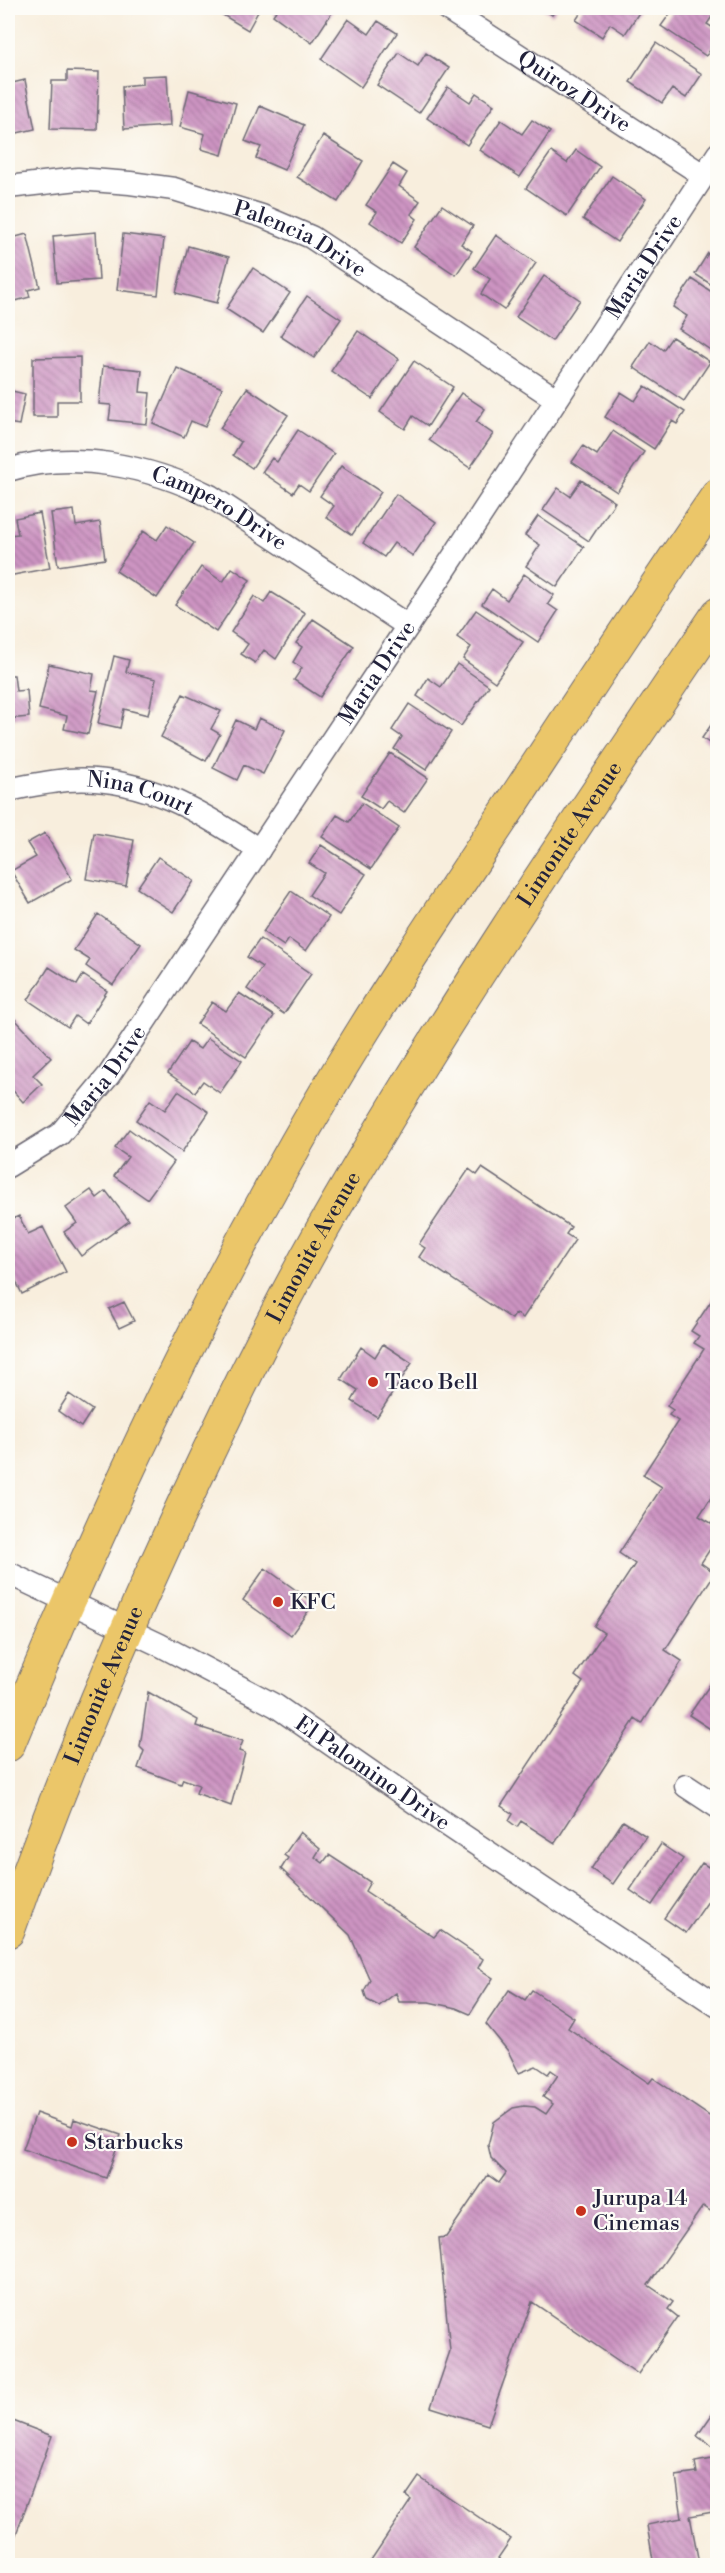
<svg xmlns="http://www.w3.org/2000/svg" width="725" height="2573" font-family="'Libre Bodoni',serif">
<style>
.building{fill:url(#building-back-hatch)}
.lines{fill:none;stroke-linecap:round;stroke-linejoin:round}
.minor-casing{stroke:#6d6974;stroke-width:25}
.primary-casing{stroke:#6d6974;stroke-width:35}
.minor{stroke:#fff;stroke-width:22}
.primary{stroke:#ebc669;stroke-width:33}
.poi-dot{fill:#c8321e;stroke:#fdfcf7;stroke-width:2}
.labels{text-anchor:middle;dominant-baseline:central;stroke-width:4.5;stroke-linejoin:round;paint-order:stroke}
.street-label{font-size:22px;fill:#22223b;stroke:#fdfcf7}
.poi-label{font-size:22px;fill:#22223b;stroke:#fdfcf7;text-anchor:start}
</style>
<defs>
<pattern id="building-back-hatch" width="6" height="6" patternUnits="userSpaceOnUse" patternTransform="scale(1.5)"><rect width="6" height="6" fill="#cd94c2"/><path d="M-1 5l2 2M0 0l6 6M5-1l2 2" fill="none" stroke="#a6789f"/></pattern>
</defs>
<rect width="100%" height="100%" fill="#fdfcf7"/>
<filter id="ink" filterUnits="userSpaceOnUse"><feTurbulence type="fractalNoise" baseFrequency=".0167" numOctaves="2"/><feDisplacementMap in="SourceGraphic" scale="12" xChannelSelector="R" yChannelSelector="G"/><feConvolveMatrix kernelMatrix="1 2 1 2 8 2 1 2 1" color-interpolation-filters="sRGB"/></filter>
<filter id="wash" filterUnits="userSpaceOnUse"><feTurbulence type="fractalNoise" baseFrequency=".008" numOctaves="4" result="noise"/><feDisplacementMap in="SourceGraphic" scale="24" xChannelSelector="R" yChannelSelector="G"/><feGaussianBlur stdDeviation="1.35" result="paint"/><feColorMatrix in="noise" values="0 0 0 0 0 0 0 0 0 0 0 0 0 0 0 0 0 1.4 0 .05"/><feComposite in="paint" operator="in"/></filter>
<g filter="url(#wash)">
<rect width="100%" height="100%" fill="#f8eedd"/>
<g id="blocks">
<!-- building -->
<path class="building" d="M211 8H260L248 30Z
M278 8H335L312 43 273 15Z
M542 8H557L552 15Z
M584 8H642L625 34 610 24 602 37 576 20Z
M674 8H718L707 24 718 31V39L706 56 661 26Z
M348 19 369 34 378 21 397 33 361 87 321 59Z
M656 43 702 74 686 98 672 89 662 103 630 82Z
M399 53 418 66 426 53 449 68 419 113 377 85Z
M67 71 99 72 97 130 50 129 52 81H67Z
M167 75 170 126 124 129 122 86 142 84V76Z
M25 80 35 129 8 135V84Z
M448 87 470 102 476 93 494 105 467 145 427 118Z
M189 90 236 103 222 155 201 149 205 134 180 127Z
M260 106 304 125 284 170 256 158 261 147 245 141Z
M501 120 522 134 532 120 550 132 520 177 480 150Z
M323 136 363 161 338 202 297 177Z
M576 150 600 167 567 216 526 188 551 152 567 163Z
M393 164 407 173 399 186 420 201 411 214 417 219 401 243 370 222 377 212 366 205Z
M612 176 646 199 617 242 583 219Z
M442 205 473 226 461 244 472 251 456 275 414 247Z
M96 232 99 280 57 283 53 236Z
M27 234 40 287 28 290 30 297 8 303V239Z
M123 234 164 239 158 295 117 290Z
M496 235 536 263 504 310 481 294 490 279 474 268Z
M188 246 229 257 217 303 176 293Z
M708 253 718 260V289L695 274Z
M253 268 290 293 263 333 226 309Z
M544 276 580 300 552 341 516 317Z
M692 279 718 296V355L679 329 687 316 673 307Z
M307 296 341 319 314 358 280 336Z
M358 331 399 359 372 399 331 371Z
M672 337 710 362 684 401 633 367 650 341 663 350Z
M80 357V401H57V417H33V358Z
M414 361 453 387 428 426 413 416 405 429 380 412Z
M103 366 142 370 140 392 150 393 147 424 109 420 111 405 99 404Z
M177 368 222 388 205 427 191 421 184 437 153 423Z
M645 386 685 412 677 424 672 421 654 449 605 417 621 392 635 401Z
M247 388 288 415 252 468 233 455 241 442 220 428Z
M8 390 25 394 19 425 8 423Z
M461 393 485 409 476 422 493 434 470 468 429 440Z
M298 430 334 454 309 491 299 484 293 493 262 472 272 458 277 462Z
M613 431 644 452 617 492 572 462 583 446 597 455Z
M341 466 381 492 352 535 326 517 334 506 320 496Z
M581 480 615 502 589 541 543 510 558 488 570 496Z
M396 494 436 522 413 556 394 543 384 557 363 543Z
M74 510 76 526 100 522 105 559 58 566 51 513Z
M40 513 50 568 8 576V535L18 534 15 518Z
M538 516 584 547 557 587 526 566 540 545 525 535Z
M167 525 194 543 157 598 116 571 143 531 157 540Z
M201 567 223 582 232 568 250 580 216 632 175 605Z
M524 574 554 595 548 604 558 611 538 642 482 604 492 589 507 600Z
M271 592 305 613 276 659 264 650 255 663 241 654 248 644 231 632 254 596 264 603Z
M476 610 523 642 495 682 463 659 471 647 457 637Z
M313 619 354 646 320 697 294 680 302 668 293 662 302 647 296 643Z
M114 656 129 660 126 672 156 679 148 715 124 709 120 728 98 723Z
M49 664 94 674 91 690 98 691 88 734 64 729 67 716 39 709Z
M457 664 489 686 461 726 417 696 428 678 441 687Z
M8 675H14L16 691 27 690 29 717 8 719Z
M183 694 221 711 211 729 220 734 206 761 161 737Z
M409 704 451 732 426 770 394 749 402 737 392 730Z
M718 715V749L702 738Z
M259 718 285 730 263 774 244 765 237 780 213 768 236 720 254 729Z
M390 753 428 778 404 813 387 801 381 809 361 796Z
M362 803 399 828 371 869 322 837 337 815 349 822Z
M45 833 72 879 30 903 11 871 36 857 27 843Z
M94 833 134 840 126 886 86 879Z
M321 845 366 874 339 915 309 895 324 873 309 863Z
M158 857 194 881 173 912 137 888Z
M291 891 329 917 306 951 289 939 284 946 263 932Z
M98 914 141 944 113 985 86 966 90 960 74 950Z
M260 939 311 974 284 1014 247 989 262 967 247 957Z
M49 967 77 985 83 975 107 991 86 1024 75 1016 68 1027 28 1000Z
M239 993 274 1016 246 1057 197 1024 212 1002 226 1011Z
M14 1018 51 1058 33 1075 42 1084 23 1102 8 1085V1024Z
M208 1038 242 1061 220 1093 203 1081 195 1092 168 1073 189 1042 200 1049Z
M178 1091 209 1112 182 1152 136 1120 150 1100 165 1110Z
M129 1129 174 1162 147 1199 114 1176 128 1157 115 1148Z
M482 1168 571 1227 566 1234 575 1240 523 1318 516 1313 512 1319 419 1257 425 1248 419 1244 469 1169 477 1175Z
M91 1190 97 1198 106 1191 129 1221 81 1256 64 1232 77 1223 66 1208Z
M19 1216 28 1234 43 1227 66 1272 22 1294 8 1264V1221Z
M718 1291V1487L699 1516 718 1527V1537L701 1563 715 1573 665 1650 682 1661 642 1724 635 1719 555 1843 521 1821 517 1827 509 1821 513 1814 501 1806 583 1682 575 1676 604 1633 594 1626 635 1564 619 1553 662 1487 643 1475 678 1421 669 1415 673 1410 667 1406 704 1349 694 1343 699 1336 691 1331Z
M124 1302 134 1321 119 1328 109 1309Z
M383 1344 412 1363 377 1417 352 1401 358 1390 341 1379 361 1347 375 1357Z
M69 1394 92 1410 81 1427 58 1411Z
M265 1568 314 1603 291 1635 243 1600Z
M718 1673V1734L689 1715Z
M148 1692 198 1720 196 1726 243 1741 239 1751 245 1753 231 1806 196 1793 199 1785 183 1779 181 1784 138 1768 144 1751 140 1747Z
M623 1821 646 1836 613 1884 591 1869Z
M300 1832 320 1849 315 1857 323 1863 329 1855 370 1882 365 1891 434 1937 440 1930 483 1959 478 1968 493 1978 470 2014 456 2008 429 2002H399L396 1993 379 2006 367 2000 364 1991 370 1980 350 1935 281 1869 288 1858 284 1855Z
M661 1844 683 1859 652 1905 630 1890Z
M702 1863 718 1873V1887L686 1933 664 1918Z
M718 1925V1937L712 1933Z
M509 1990 525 2000 532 1990 574 2018 568 2028 649 2083 653 2078 718 2122V2216L703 2206 648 2285 673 2302 668 2309 678 2317 638 2374 532 2302 488 2425 431 2407 450 2351 439 2238 446 2237 488 2175 499 2183 506 2173 491 2158 488 2145 494 2122 513 2108 524 2106 535 2107 546 2114 553 2104 543 2097 558 2075 551 2070 548 2074 536 2066 519 2073 508 2051 486 2024Z
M36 2113 72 2126 74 2119 121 2135 106 2178 23 2149Z
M718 2406V2450L697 2436Z
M8 2419 52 2436 8 2556Z
M712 2459 713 2468 718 2467V2511L690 2516 699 2563 654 2566 647 2525 682 2518 676 2476 697 2473 695 2462Z
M419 2477 511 2539 498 2558 509 2566H367L411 2500 406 2496Z"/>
</g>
</g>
<g filter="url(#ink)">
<use href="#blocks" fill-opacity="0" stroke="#6d6974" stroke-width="1.5"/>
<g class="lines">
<defs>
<g id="minor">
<path id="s1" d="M446 8 703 175"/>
<path id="s2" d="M8 187 78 179 130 183 174 189 262 216 311 237 556 399"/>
<path id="s3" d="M8 470C74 450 150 466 210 496L408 626"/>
<path id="s4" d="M8 790C27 786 47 782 67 780 140 774 202 812 259 850"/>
<path id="s5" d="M8 1166 60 1134 109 1075 408 626 718 154"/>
<path id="s6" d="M8 1573 160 1645 276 1706 443 1822 718 2006"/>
<path d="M686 1786 718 1807"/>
</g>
<g id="primary">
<path d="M8 1745C101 1517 206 1294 332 1082 385 993 443 907 501 820 573 711 644 602 718 495"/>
<path id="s7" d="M8 1931C59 1784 120 1641 186 1499 229 1408 272 1318 322 1230 443 1018 581 816 718 614"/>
</g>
</defs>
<!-- minor casing -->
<use href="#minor" class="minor-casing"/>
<!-- primary casing -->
<use href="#primary" class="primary-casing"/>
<!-- minor -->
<use href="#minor" class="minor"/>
<!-- primary -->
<use href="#primary" class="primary"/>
</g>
</g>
<!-- markers -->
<g class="poi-dot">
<circle cx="373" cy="1382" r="6"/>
<circle cx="278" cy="1602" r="6"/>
<circle cx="72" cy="2142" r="6"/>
<circle cx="581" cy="2211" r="6"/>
</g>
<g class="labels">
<!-- street labels -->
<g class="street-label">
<text stroke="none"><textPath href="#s1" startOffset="153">Quiroz Drive</textPath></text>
<text stroke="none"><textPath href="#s2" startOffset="303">Palencia Drive</textPath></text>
<text stroke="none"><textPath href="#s5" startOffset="1107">Maria Drive</textPath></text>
<text stroke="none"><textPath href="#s3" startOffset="222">Campero Drive</textPath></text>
<text stroke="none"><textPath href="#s5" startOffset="621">Maria Drive</textPath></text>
<text stroke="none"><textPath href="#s4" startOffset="135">Nina Court</textPath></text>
<text stroke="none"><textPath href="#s7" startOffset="1236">Limonite Avenue</textPath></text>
<text stroke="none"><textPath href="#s5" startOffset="135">Maria Drive</textPath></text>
<text stroke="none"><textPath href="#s7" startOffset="750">Limonite Avenue</textPath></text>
<text stroke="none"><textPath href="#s7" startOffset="264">Limonite Avenue</textPath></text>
<text stroke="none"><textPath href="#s6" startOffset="417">El Palomino Drive</textPath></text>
</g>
<!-- poi labels -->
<g class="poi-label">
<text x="385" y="1382">Taco Bell</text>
<text x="290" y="1602">KFC</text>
<text x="84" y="2142">Starbucks</text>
<text x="593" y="2198">Jurupa 14<tspan x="593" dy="25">Cinemas</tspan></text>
</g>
</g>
<!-- margin -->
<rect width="725" height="2573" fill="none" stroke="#fdfcf7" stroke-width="30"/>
</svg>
